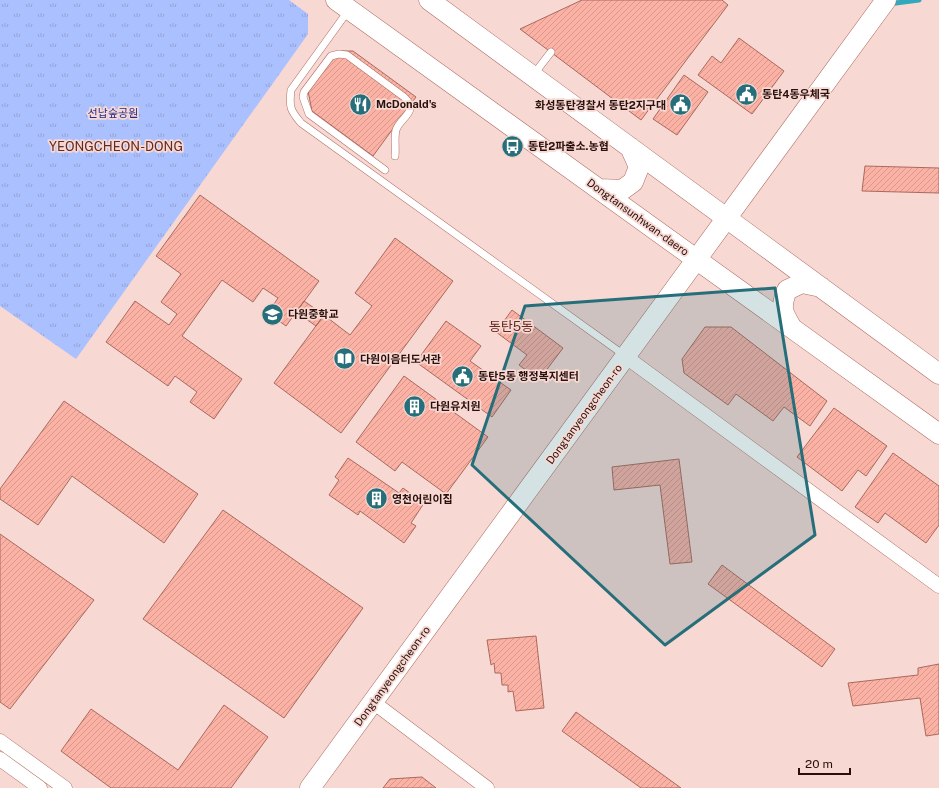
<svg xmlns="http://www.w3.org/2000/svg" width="939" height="788" font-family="'Public Sans','Noto Sans KR',sans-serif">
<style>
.grass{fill:url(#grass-tufts)}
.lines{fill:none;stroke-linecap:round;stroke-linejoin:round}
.stream{stroke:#31a8bb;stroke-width:5}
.building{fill:url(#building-hatch);stroke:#ab695d}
.lane-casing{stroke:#b16f63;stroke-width:8}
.street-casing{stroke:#b16f63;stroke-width:15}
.secondary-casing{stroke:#b16f63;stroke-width:21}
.lane{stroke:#fff;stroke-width:7}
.street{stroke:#fff;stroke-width:14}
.secondary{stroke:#fff;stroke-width:20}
.marked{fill:#266e7a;fill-opacity:0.2;stroke:#266e7a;stroke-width:3;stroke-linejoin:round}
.labels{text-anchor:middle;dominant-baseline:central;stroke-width:3.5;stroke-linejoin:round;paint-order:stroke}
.poi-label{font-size:11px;font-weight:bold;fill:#2a100c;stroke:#f7d8d2;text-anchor:start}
.park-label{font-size:11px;fill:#202b8e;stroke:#f7d8d2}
.street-label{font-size:11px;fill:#2a100c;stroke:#f7d8d2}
.quarter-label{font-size:13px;fill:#642920;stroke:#f7d8d2}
</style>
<defs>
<pattern id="grass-tufts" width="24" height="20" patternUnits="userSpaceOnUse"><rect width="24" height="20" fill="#abc0ff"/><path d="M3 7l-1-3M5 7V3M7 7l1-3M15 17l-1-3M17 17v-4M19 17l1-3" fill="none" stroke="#93a4d9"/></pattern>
<pattern id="building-hatch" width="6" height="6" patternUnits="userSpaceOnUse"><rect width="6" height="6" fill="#fbb2a5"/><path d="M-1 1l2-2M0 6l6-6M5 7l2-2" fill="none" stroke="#d7988d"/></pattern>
</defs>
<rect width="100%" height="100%" fill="#f7d8d2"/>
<!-- grass -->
<path class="grass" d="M0 0H289L308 14V34L76 359 0 306Z"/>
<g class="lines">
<!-- stream -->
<path class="stream" d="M888 4 919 0"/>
</g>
<!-- building -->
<path class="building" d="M582 0H722L728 5 641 120 520 29Z
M739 38 784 71 752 114 698 75 712 56 721 63Z
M337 51H353L416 97 373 156 312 111 308 91Z
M684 75 708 92 677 135 653 119Z
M865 166 939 168V193L862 191Z
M200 195 319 281 286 326 268 313 278 298 263 288 253 302 222 280 182 336 242 379 214 419 190 402 197 392 175 376 168 386 106 342 135 301 169 325 177 314 161 302 181 274 156 256Z
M395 238 453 281 341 433 274 383 324 315 350 335 372 306 355 293Z
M304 301 324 315 316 326 296 312Z
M512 310 563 348 539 380 519 365 527 355 496 332Z
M446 321 481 346 470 361 511 390 492 417 416 362Z
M705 327H731L827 401 810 426 784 407 773 421 736 394 728 405 684 373 682 359Z
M404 376 488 437 446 494 402 462 395 471 356 442Z
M64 401 198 494 164 543 72 476 38 525 0 499V489Z
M834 408 887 446 866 476 858 470 842 491 797 457Z
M893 453 939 486V525L926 543 885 513 878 523 855 507Z
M348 458 399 493 403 488 424 503 411 523 416 526 404 543 360 511 358 515 329 495 339 480 335 477Z
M679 459 692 562 670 564 660 485 614 490 612 467Z
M223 510 363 608 284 718 143 619Z
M0 534 94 600 10 709 0 702Z
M722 565 835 649 822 667 708 584Z
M536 636 544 708 516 711 513 691 508 692V685H502L501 673H495L494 663 491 665 487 640Z
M939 664V734L926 736 920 698 853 706 848 683 918 675V668Z
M224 705 268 737 231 788H111L61 751 91 709 178 770Z
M576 712 681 788H641L562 731Z
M422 777 436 788H383L390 779Z"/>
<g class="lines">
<defs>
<path id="lane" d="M348 11 291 90C289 107 290 110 301 123L624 355
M534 74 551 52
M385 170 309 114 303 97 304 92 331 56 339 54 347 55 404 97C420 112 400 117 396 130 394 138 396 148 395 156"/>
<path id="street" d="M626 357 939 586
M373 702 487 788
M0 741 65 788
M0 759 40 788"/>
<path id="secondary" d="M336 0 939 434
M429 0 939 374
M600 189 622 190 633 182 639 167 630 147
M792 328C782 312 780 308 787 290L802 283 821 287
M310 788 886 0"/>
</defs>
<!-- lane casing -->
<use href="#lane" class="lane-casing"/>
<!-- street casing -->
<use href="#street" class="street-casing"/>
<!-- secondary casing -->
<use href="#secondary" class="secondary-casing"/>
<!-- lane -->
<use href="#lane" class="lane"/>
<!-- street -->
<use href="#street" class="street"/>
<!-- secondary -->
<use href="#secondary" class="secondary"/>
</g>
<!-- marked area -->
<path class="marked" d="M775 288 815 535 665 645 472 465 525 306Z"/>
<!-- icons -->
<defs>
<symbol id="civic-disc" viewBox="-11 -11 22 22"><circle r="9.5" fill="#266e7a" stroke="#f7d8d2"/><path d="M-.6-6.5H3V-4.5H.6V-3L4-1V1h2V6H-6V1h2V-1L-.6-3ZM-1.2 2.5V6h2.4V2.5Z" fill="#fff"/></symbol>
<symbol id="restaurant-disc" viewBox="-11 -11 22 22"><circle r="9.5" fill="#266e7a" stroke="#f7d8d2"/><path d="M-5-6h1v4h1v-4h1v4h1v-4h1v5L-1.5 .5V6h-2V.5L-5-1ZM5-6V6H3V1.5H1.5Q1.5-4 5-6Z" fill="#fff"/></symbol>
<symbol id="bus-disc" viewBox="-11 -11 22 22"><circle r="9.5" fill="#266e7a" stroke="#f7d8d2"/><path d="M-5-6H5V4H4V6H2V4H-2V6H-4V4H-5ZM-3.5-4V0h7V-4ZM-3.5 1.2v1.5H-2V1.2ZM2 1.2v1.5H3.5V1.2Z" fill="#fff"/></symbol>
<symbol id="school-disc" viewBox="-11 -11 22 22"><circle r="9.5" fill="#266e7a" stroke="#f7d8d2"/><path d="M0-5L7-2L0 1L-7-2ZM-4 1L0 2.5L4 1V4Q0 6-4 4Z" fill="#fff"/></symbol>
<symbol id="library-disc" viewBox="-11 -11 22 22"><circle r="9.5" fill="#266e7a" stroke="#f7d8d2"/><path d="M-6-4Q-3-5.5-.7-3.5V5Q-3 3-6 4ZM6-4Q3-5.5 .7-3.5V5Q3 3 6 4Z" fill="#fff"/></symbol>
<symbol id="building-disc" viewBox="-11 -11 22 22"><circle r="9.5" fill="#266e7a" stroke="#f7d8d2"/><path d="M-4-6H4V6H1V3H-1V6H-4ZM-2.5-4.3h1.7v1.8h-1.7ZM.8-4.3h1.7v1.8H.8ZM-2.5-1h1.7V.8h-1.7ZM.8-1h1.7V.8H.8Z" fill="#fff"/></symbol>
</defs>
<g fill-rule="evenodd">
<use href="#civic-disc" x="734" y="82" width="25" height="25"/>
<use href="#restaurant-disc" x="348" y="92" width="25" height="25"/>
<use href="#civic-disc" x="668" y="92" width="25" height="25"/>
<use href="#bus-disc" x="500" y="134" width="25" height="25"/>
<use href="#school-disc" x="260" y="302" width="25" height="25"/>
<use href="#library-disc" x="332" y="346" width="25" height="25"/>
<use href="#civic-disc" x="450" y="364" width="25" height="25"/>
<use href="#building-disc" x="402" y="394" width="25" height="25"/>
<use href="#building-disc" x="364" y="486" width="25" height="25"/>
</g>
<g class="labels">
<!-- poi labels -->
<g class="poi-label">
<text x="762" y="94">동탄4동우체국</text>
<text x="376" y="104">McDonald's</text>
<text x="666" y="105" text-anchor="end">화성동탄경찰서 동탄2지구대</text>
<text x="528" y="146">동탄2파출소.농협</text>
<text x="288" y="314">다원중학교</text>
<text x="360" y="359">다원이음터도서관</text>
<text x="478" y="376">동탄5동 행정복지센터</text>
<text x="430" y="406">다원유치원</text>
<text x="392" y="499">영천어린이집</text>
</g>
<!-- park labels -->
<g class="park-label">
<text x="113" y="113">선납숲공원</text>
</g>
<!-- street labels -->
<g class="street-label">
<text transform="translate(638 217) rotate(36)">Dongtansunhwan-daero</text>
<text transform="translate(584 414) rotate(-54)">Dongtanyeongcheon-ro</text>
<text transform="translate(392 676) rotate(-54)">Dongtanyeongcheon-ro</text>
</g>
<!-- quarter labels -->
<g class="quarter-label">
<text x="116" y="146">YEONGCHEON-DONG</text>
<text x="511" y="326">동탄5동</text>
</g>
</g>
<!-- scale -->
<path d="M799 768v6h51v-6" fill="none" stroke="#2a100c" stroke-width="2"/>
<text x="805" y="768" font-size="12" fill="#2a100c" stroke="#f7d8d2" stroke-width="3" paint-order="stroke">20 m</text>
</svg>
